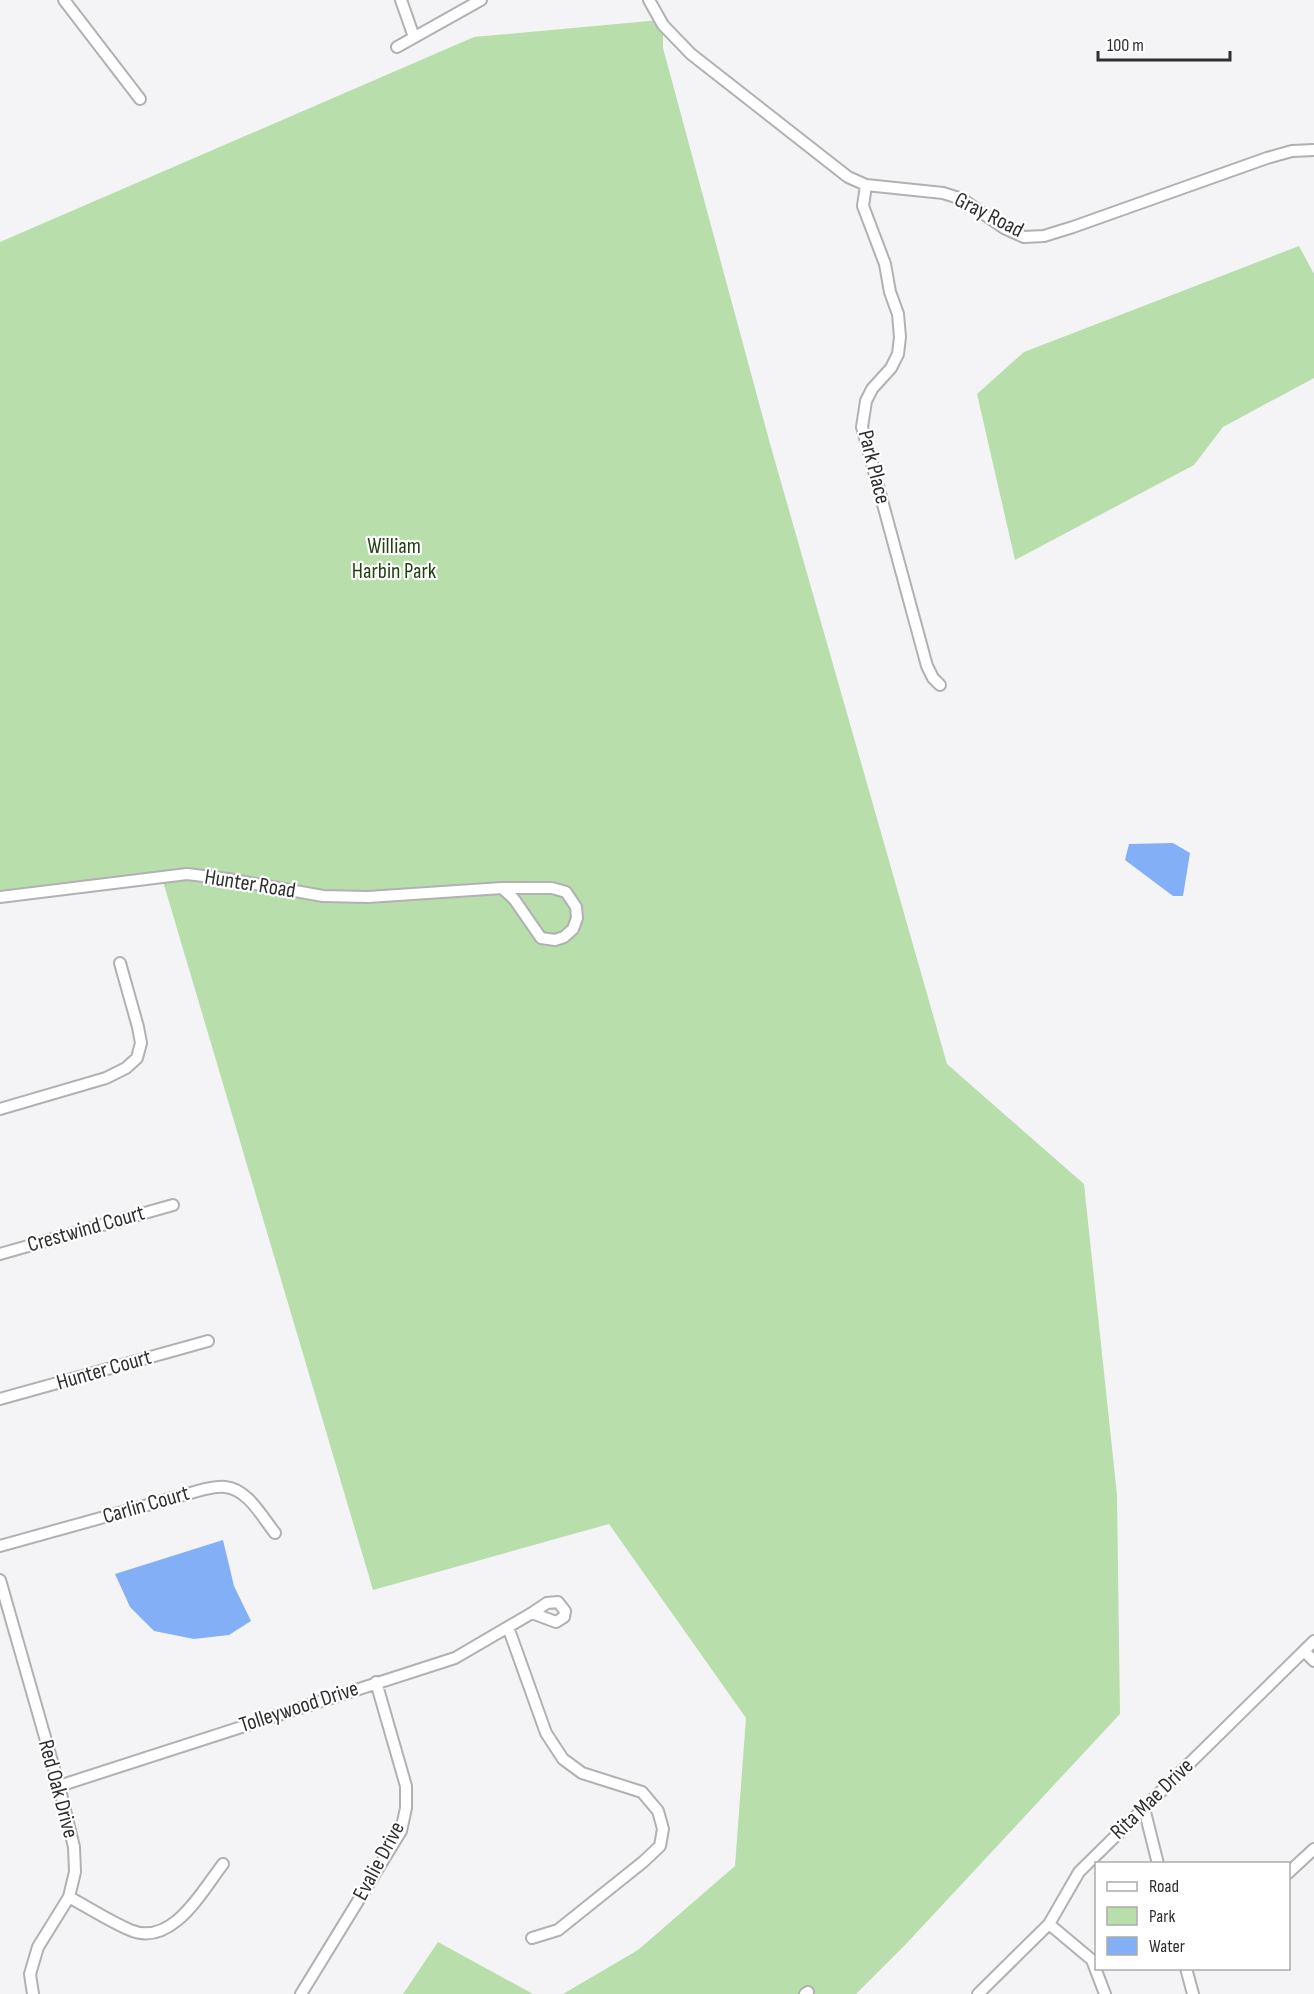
<svg xmlns="http://www.w3.org/2000/svg" width="1314" height="1994" font-family="'Sofia Sans Condensed',sans-serif">
<style>
.green{fill:#b8deab}
.water{fill:#83aff6}
.lines{fill:none;stroke-linecap:round;stroke-linejoin:round}
.minor-casing{stroke:#b1b1b3;stroke-width:14}
.minor{stroke:#fff;stroke-width:10}
.labels{text-anchor:middle;dominant-baseline:central;stroke-width:4.5;stroke-linejoin:round;paint-order:stroke}
.street-label{font-size:22px;fill:#2f2f30;stroke:#fff}
.park-label{font-size:22px;fill:#204211;stroke:#fff}
</style>
<rect width="100%" height="100%" fill="#f4f4f7"/>
<!-- green -->
<path class="green" d="M660 20 663 25V48L769 440 947 1064 1084 1184 1117 1495 1120 1714 906 1944 856 1994H563L638 1950 735 1866 746 1718 609 1524 373 1590 162 878 0 897V242L474 37Z
M1299 246 1314 274V378L1223 427 1194 465 1015 560 977 394 1024 352Z
M438 1942 533 1994H403Z"/>
<!-- water -->
<path class="water" d="M1173 843 1190 853 1183 896H1173L1125 860 1129 844Z
M223 1540 234 1586 251 1621 229 1635 194 1639 154 1631 130 1607 115 1574Z"/>
<g class="lines">
<defs>
<path id="minor" d="M64 0 140 99
M401 0 414 37
M649 0 663 25 691 54 848 177 866 185 943 193 962 199 1004 228 1024 237 1044 236 1073 227 1267 158 1292 151 1314 150
M397 47 481 0
M866 185 863 206 885 264 890 292 898 314 900 337 898 354 891 368 872 389 866 401 862 427 927 666 933 678 940 685
M0 897 187 874 228 879 323 896 368 897 502 888H552L566 892 576 907 577 918 573 929 564 937 555 940 541 938 514 899 502 888
M0 1109 106 1078 126 1068 137 1058 141 1043 138 1027 120 963
M0 1254 173 1205
M0 1399 208 1341
M0 1546 205 1489C211 1488 219 1486 225 1487 248 1489 262 1517 275 1533
M0 1580 59 1786 74 1847 75 1872 69 1897 38 1947 30 1974 33 1994
M508 1627 546 1733 563 1759 582 1773 642 1792 658 1811 663 1829 660 1846 643 1862 558 1930 532 1938
M1304 1651 1314 1661
M59 1786 455 1658 532 1613 556 1622 564 1617 565 1611 558 1602 547 1603 532 1613
M1144 1808 1158 1864
M1288 1873 1314 1849
M69 1897C89 1908 109 1921 130 1930 172 1948 202 1891 223 1864
M1049 1924 1092 1960 1105 1994
M1186 1968 1193 1994
M301 1994 401 1831 406 1808V1786L376 1682
M805 1994 808 1992
M978 1994 1049 1924 1079 1872 1314 1641"/>
</defs>
<!-- minor casing -->
<use href="#minor" class="minor-casing"/>
<!-- minor -->
<use href="#minor" class="minor"/>
</g>
<g class="labels">
<!-- street labels -->
<g class="street-label">
<text transform="translate(989 215) rotate(27)">Gray Road</text>
<text transform="translate(874 467) rotate(76)">Park Place</text>
<text transform="translate(250 884) rotate(9)">Hunter Road</text>
<text transform="translate(86 1229) rotate(-16)">Crestwind Court</text>
<text transform="translate(104 1370) rotate(-16)">Hunter Court</text>
<text transform="translate(146 1505) rotate(-16)">Carlin Court</text>
<text transform="translate(299 1707) rotate(-18)">Tolleywood Drive</text>
<text transform="translate(58 1789) rotate(75)">Red Oak Drive</text>
<text transform="translate(1152 1799) rotate(-44)">Rita Mae Drive</text>
<text transform="translate(379 1861) rotate(-62)">Evalie Drive</text>
</g>
<!-- park labels -->
<g class="park-label">
<text x="394" y="546">William<tspan x="394" dy="25">Harbin Park</tspan></text>
</g>
</g>
<!-- legend -->
<rect x="1095" y="1862" width="195" height="108" fill="#ffffff" stroke="#acacac" stroke-width="1.5"/>
<rect x="1107" y="1882" width="30" height="9" fill="#ffffff" stroke="#acacac" stroke-width="1.5"/>
<text x="1149" y="1892" font-size="18" fill="#2f2f30">Road</text>
<rect x="1107" y="1907" width="30" height="18" fill="#b8deab" stroke="#acacac" stroke-width="1.5"/>
<text x="1149" y="1922" font-size="18" fill="#2f2f30">Park</text>
<rect x="1107" y="1937" width="30" height="18" fill="#83aff6" stroke="#acacac" stroke-width="1.5"/>
<text x="1149" y="1952" font-size="18" fill="#2f2f30">Water</text>
<!-- scale -->
<path d="M1098 51v9h132v-9" fill="none" stroke="#2f2f30" stroke-width="3"/>
<text x="1107" y="51" font-size="18" fill="#2f2f30" stroke="#ffffff" stroke-width="4.5" paint-order="stroke">100 m</text>
</svg>
